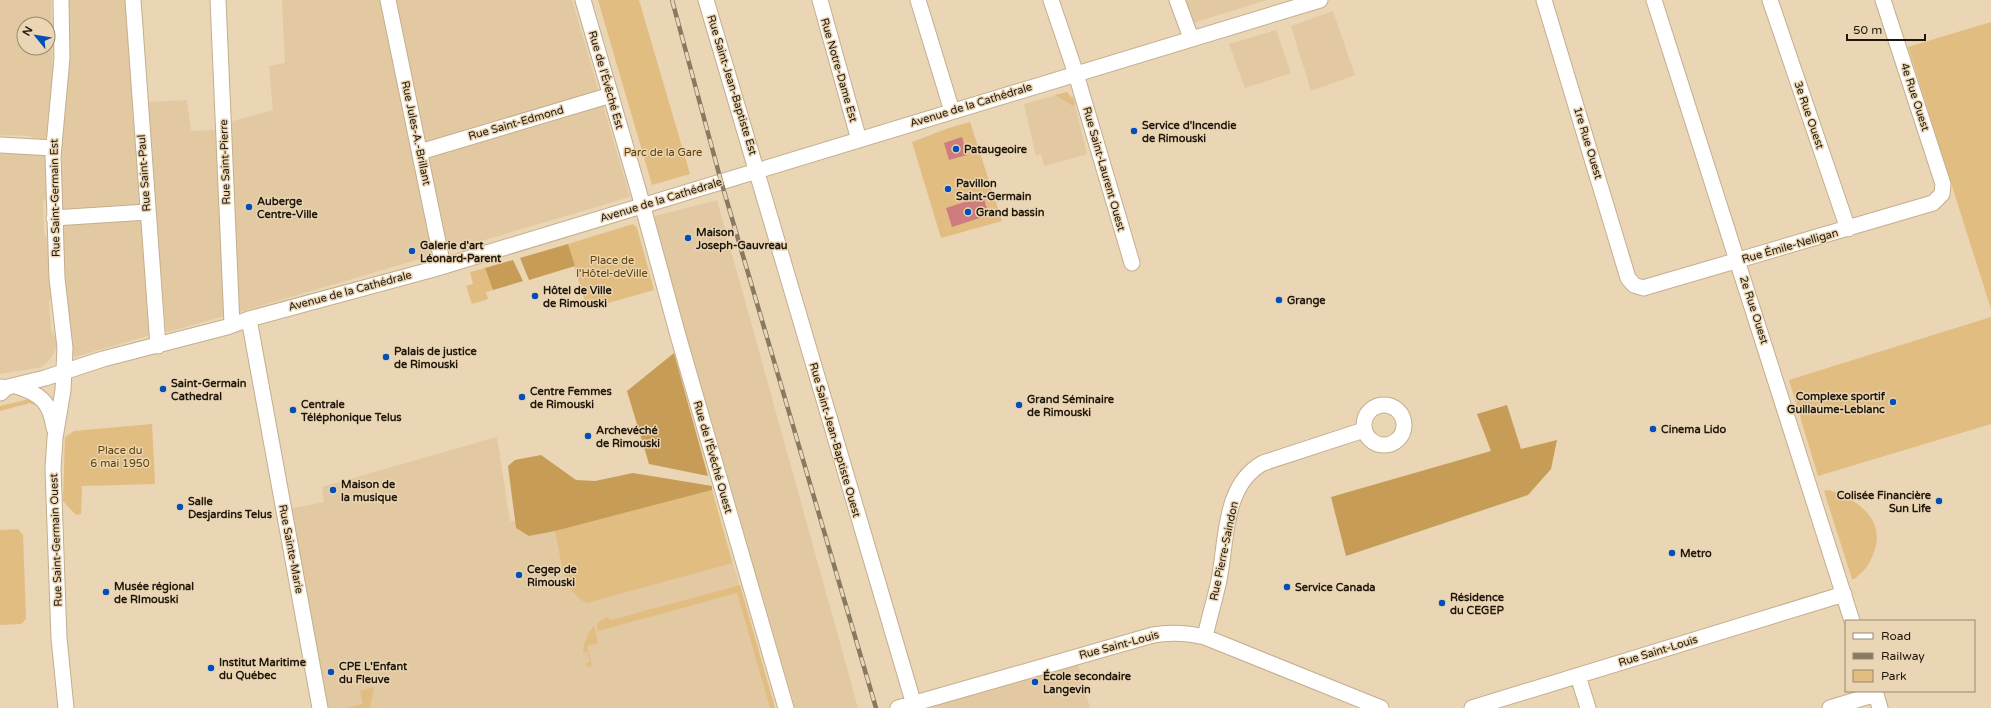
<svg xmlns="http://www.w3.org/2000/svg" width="1991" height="708" font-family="'Varela Round',sans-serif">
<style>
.built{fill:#e2c9a1;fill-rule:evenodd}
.green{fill:#e1bd81}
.forest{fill:#c69c56}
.water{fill:#ce7c7d}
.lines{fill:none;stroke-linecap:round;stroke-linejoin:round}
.minor-casing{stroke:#c3af8e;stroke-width:17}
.major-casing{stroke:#c3af8e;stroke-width:21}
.minor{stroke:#fff;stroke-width:15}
.major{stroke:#fff;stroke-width:19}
.rail-casing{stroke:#877962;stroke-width:4.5}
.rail{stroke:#ead5b4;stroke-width:3;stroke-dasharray:9;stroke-linecap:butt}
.poi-dot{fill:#014fb9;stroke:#ead5b4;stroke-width:1.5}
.labels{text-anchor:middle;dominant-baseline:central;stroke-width:3;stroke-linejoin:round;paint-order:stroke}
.street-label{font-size:11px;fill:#1f170b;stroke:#ead5b4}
.poi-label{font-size:11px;font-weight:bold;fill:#1f170b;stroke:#ead5b4;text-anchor:start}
.park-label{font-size:11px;fill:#5e4208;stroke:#ead5b4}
</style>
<rect width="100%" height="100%" fill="#ead5b4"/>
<!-- built -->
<path class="built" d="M0 0H51L53 75 47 136 43 140H34L30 136 0 135ZM24 24H48V48H24Z
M64 0H127L142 204 140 207 59 213 58 142Z
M282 0H572L630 197 240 312 235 295 229 122 273 110 269 66 285 63Z
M1185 0H1267L1193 23Z
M1333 11 1355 75 1311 91 1291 26Z
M1276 30 1291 73 1245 88 1229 44Z
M1067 92 1071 97H1073L1087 154 1044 166 1041 154 1036 156 1024 104Z
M187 100 191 131 215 130 228 311 224 316 168 332 166 331 146 102Z
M0 154H41L45 155 48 196 43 201 44 233 48 240 52 293 49 303 51 331 56 338V349L50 359 42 367 0 374Z
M717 200 858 708H795L652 217Z
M133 216 143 220 150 335 75 357 71 353 59 225Z
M497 437 510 521H515L516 528 529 536 555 531 712 490 775 708H328L289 509 324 502 322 487Z
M1076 657 1090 708H915Z"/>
<!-- green -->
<path class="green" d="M598 0H639L690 174 652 185Z
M1991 22V309L1908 47Z
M1067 92 1071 97H1073L1075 104 1073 106 1055 95Z
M970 122 1002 221 941 238 912 142 949 128Z
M633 224 637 228 654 290 587 309 568 244Z
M485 268 493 290 486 292 488 299 472 304 466 286 473 284 470 272Z
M1991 317V424L1818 476 1789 380Z
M30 399 37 402 35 405 30 403 0 411V406Z
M152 424 155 484 82 486 81 514 76 515 63 501 65 437 74 431Z
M712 490 732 563 587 603C561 592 561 555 555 531Z
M1829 490C1857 499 1886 519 1874 552 1870 564 1864 572 1854 579H1852L1824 491Z
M18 529 23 535 26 619 21 624 0 625V530Z
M740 585 775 708H770L737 593 598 631 597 623 607 617 611 620Z
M594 626 598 643 587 646 592 666 589 667 585 664 590 662 587 652 583 653C584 642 587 634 594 626Z
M374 687 370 708H345L363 704 360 691Z"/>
<!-- forest -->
<path class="forest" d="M568 244 575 266 529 280 520 258Z
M513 260 523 281 493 290 485 268Z
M674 353 708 476 649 464 627 391Z
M1507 405 1521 449 1557 440 1551 469 1528 495 1346 556 1331 497 1491 451 1477 414Z
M541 455 576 480 595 481 633 473 712 486V490L555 531 529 536 516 528 508 466 515 460Z"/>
<!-- water -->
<path class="water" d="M962 137 967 155 949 160 944 143Z
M983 196 989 215 952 227 946 208Z"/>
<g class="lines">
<defs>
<path id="minor" d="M61 0 62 58 53 156 57 278 65 348 63 390 55 438 53 469 59 638 66 708
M133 0 158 346
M218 0 232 325
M388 0 443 266
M583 0 638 189 679 339 786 708
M706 0 915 708
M820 0 859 140
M918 0 952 111
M1051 0 1076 74 1132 263
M1177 0 1191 38
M1544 0 1628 278 1634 285 1643 288 1933 203 1942 194 1943 184 1883 0
M1654 0 1852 621
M1770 0 1848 229
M0 145 53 148
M420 152 611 95
M54 218 147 212
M249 319 320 708
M16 386C40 394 50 401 54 428
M0 389 45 378 103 359 227 327 249 319 434 269 1320 0
M1364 425a20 20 0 1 1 40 0a20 20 0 1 1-40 0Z
M1205 637C1209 618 1215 599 1219 580 1227 540 1223 485 1263 463L1364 430
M1578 676 1588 708
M1875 691 1880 708
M898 708 1153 635C1171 632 1187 633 1205 637L1381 708
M1472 708 1844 594
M1830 708 1876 694"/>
<path id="major" d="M0 391 2 389"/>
</defs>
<!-- minor casing -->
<use href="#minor" class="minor-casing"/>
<!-- major casing -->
<use href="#major" class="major-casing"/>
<!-- minor -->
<use href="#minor" class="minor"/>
<!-- major -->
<use href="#major" class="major"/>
<defs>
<path id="rail" d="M672 0 721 181 876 708"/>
</defs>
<!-- rail casing -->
<use href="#rail" class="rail-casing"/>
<!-- rail -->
<use href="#rail" class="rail"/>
</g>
<!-- markers -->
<g class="poi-dot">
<circle cx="1134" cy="131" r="4"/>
<circle cx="956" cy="149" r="4"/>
<circle cx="948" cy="189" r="4"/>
<circle cx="249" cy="207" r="4"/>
<circle cx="968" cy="212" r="4"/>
<circle cx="688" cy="238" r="4"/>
<circle cx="412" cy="251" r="4"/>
<circle cx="535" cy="296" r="4"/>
<circle cx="1279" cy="300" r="4"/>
<circle cx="386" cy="357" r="4"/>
<circle cx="163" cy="389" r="4"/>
<circle cx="522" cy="397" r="4"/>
<circle cx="1893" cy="402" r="4"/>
<circle cx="1019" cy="405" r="4"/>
<circle cx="293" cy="410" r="4"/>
<circle cx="1653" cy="429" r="4"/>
<circle cx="588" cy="436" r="4"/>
<circle cx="333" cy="490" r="4"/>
<circle cx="1939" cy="501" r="4"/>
<circle cx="180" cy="507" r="4"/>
<circle cx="1672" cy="553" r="4"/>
<circle cx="519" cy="575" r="4"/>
<circle cx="1287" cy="587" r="4"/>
<circle cx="106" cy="592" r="4"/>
<circle cx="1442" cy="603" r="4"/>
<circle cx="211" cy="668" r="4"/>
<circle cx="331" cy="672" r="4"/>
<circle cx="1035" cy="682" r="4"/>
</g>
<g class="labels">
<!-- street labels -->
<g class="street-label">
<text transform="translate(839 70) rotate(74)">Rue Notre-Dame Est</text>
<text transform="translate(606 80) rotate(74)">Rue de l'Évêché Est</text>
<text transform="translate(732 85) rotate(73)">Rue Saint-Jean-Baptiste Est</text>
<text transform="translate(1915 97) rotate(72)">4e Rue Ouest</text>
<text transform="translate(971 105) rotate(-17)">Avenue de la Cathédrale</text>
<text transform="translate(1809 115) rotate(71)">3e Rue Ouest</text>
<text transform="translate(516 123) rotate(-16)">Rue Saint-Edmond</text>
<text transform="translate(416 133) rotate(78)">Rue Jules-A.-Brillant</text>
<text transform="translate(1588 143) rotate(73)">1re Rue Ouest</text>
<text transform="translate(225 162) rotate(-92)">Rue Saint-Pierre</text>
<text transform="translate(1104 169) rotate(74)">Rue Saint-Laurent Ouest</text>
<text transform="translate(144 173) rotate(-94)">Rue Saint-Paul</text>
<text transform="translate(55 198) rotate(-91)">Rue Saint-Germain Est</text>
<text transform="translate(661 200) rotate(-17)">Avenue de la Cathédrale</text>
<text transform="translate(1790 246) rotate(-16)">Rue Émile-Nelligan</text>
<text transform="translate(350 291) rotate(-15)">Avenue de la Cathédrale</text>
<text transform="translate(1754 310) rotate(72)">2e Rue Ouest</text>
<text transform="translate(835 440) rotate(74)">Rue Saint-Jean-Baptiste Ouest</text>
<text transform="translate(713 457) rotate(74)">Rue de l'Évêché Ouest</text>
<text transform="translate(56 540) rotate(-92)">Rue Saint-Germain Ouest</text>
<text transform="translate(291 549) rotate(79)">Rue Sainte-Marie</text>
<text transform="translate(1224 551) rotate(-78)">Rue Pierre-Saindon</text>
<text transform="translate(1119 645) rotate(-15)">Rue Saint-Louis</text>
<text transform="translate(1658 651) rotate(-17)">Rue Saint-Louis</text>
</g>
<!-- poi labels -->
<g class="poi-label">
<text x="1142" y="125">Service d'Incendie<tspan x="1142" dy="13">de Rimouski</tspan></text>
<text x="964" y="149">Pataugeoire</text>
<text x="956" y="183">Pavillon<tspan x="956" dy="13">Saint-Germain</tspan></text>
<text x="257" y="201">Auberge<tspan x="257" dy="13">Centre-Ville</tspan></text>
<text x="976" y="212">Grand bassin</text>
<text x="696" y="232">Maison<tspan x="696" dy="13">Joseph-Gauvreau</tspan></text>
<text x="420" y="245">Galerie d'art<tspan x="420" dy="13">Léonard-Parent</tspan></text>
<text x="543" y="290">Hôtel de Ville<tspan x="543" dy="13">de Rimouski</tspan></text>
<text x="1287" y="300">Grange</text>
<text x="394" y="351">Palais de justice<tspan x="394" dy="13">de Rimouski</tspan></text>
<text x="171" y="383">Saint-Germain<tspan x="171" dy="13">Cathedral</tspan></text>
<text x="530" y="391">Centre Femmes<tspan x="530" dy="13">de Rimouski</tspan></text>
<text x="1885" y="396" text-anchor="end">Complexe sportif<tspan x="1885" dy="13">Guillaume-Leblanc</tspan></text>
<text x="1027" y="399">Grand Séminaire<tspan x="1027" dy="13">de Rimouski</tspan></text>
<text x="301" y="404">Centrale<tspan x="301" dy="13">Téléphonique Telus</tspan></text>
<text x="1661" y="429">Cinema Lido</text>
<text x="596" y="430">Archevéché<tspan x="596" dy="13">de Rimouski</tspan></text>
<text x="341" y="484">Maison de<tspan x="341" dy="13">la musique</tspan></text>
<text x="1931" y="495" text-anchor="end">Colisée Financière<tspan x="1931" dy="13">Sun Life</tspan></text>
<text x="188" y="501">Salle<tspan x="188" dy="13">Desjardins Telus</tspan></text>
<text x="1680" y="553">Metro</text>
<text x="527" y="569">Cegep de<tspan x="527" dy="13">Rimouski</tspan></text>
<text x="114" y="586">Musée régional<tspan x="114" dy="13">de RImouski</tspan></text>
<text x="1295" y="587">Service Canada</text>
<text x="1450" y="597">Résidence<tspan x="1450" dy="13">du CEGEP</tspan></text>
<text x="219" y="662">Institut Maritime<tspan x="219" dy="13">du Québec</tspan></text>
<text x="339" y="666">CPE L'Enfant<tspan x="339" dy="13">du Fleuve</tspan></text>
<text x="1043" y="676">École secondaire<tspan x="1043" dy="13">Langevin</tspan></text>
</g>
<!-- park labels -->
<g class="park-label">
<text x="663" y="152">Parc de la Gare</text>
<text x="612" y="260">Place de<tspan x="612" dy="13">l'Hôtel-deVille</tspan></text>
<text x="120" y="450">Place du<tspan x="120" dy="13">6 mai 1950</tspan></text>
</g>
</g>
<!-- legend -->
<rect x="1845" y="620" width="130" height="72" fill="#ead5b4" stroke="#998970"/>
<rect x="1853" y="633" width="20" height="6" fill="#ffffff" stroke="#998970"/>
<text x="1881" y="640" font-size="12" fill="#1f170b">Road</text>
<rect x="1853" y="653" width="20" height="6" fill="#877962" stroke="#998970"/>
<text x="1881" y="660" font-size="12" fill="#1f170b">Railway</text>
<rect x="1853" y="670" width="20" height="12" fill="#e1bd81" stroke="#998970"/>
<text x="1881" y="680" font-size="12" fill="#1f170b">Park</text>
<!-- north arrow -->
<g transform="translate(36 36) rotate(300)"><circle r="19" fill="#ead5b4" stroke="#998970"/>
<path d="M0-3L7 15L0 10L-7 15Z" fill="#014fb9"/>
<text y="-6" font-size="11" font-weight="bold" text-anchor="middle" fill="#1f170b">N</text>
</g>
<!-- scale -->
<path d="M1847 34v6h78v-6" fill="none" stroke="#1f170b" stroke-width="2"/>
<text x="1853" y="34" font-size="12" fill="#1f170b" stroke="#ead5b4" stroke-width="3" paint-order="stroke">50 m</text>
</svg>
